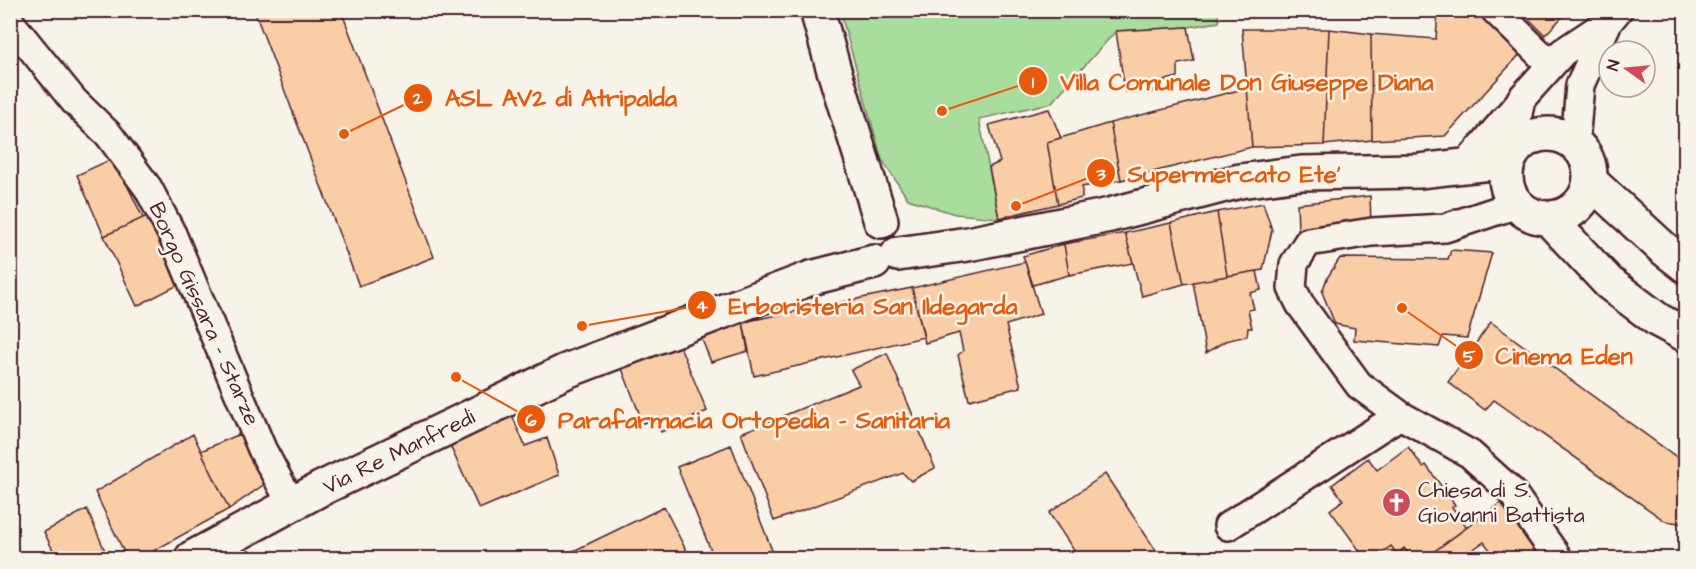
<svg xmlns="http://www.w3.org/2000/svg" width="1696" height="569" font-family="'Architects Daughter',sans-serif">
<style>
.green{fill:#a9dd9e;stroke:#7a7e64;stroke-width:1.5}
.building{fill:#f9cea7;stroke:#4a1f2b;stroke-width:1.5}
.lines{fill:none;stroke-linecap:round;stroke-linejoin:round}
.street-casing{stroke:#4a1f2b;stroke-width:32}
.secondary-casing{stroke:#4a1f2b;stroke-width:38}
.street{stroke:#f7f3e8;stroke-width:27}
.secondary{stroke:#f7f3e8;stroke-width:33}
.labels{text-anchor:middle;dominant-baseline:central;stroke-width:5;stroke-linejoin:round;paint-order:stroke}
.street-label{font-size:22px;fill:#4a1f2b;stroke:#f7f3e8}
.poi-label{font-size:22px;fill:#4a1f2b;stroke:#f7f3e8;text-anchor:start}
.leader{fill:none;stroke:#e8590c;stroke-width:2}
.callout-dot{fill:#e8590c;stroke:#f7f3e8;stroke-width:2}
.mark-label{font-size:18px;text-anchor:middle;font-weight:bold;fill:#fff}
.callout-label{font-size:24px;text-anchor:middle;font-weight:bold;fill:#e8590c;stroke:#f7f3e8;stroke-width:5;stroke-linejoin:round;paint-order:stroke}
</style>
<rect width="100%" height="100%" fill="#f7f3e8"/>
<filter id="ink" filterUnits="userSpaceOnUse"><feTurbulence type="fractalNoise" baseFrequency=".0167" numOctaves="2"/><feDisplacementMap in="SourceGraphic" scale="12" xChannelSelector="R" yChannelSelector="G"/><feConvolveMatrix kernelMatrix="1 2 1 2 8 2 1 2 1" color-interpolation-filters="sRGB"/></filter>
<g filter="url(#ink)">
<!-- green -->
<path class="green" d="M1218 10 1219 22 1188 27 1116 31 1051 103 979 119 999 218 955 214 908 199 882 160 840 11Z"/>
<!-- building -->
<path class="building" d="M254 10H341L434 257 359 286Z
M1438 10H1483L1523 51 1445 136 1372 140 1371 34 1436 39Z
M1520 10H1569L1545 35Z
M1188 27 1194 61 1178 64V77L1150 84 1152 92H1125L1116 31Z
M1242 29H1329L1324 145 1252 147Z
M1329 29 1371 34 1372 140 1324 145Z
M1247 88 1252 147 1121 180 1110 123Z
M1049 109 1061 138 1047 142 1058 204 999 218 989 167 1000 162 989 125Z
M1110 123 1121 180 1082 187V198L1058 204 1047 142Z
M114 158 143 218 104 236 77 175Z
M1370 196 1371 224 1298 230 1297 204Z
M1263 203 1272 230 1263 270 1227 276 1217 212Z
M1217 212 1227 276 1184 284 1171 223Z
M147 216 180 284 137 306 104 236Z
M1171 223 1184 284 1142 296 1125 233Z
M1125 233 1133 263 1069 275 1064 244Z
M1064 244 1069 275 1033 285 1023 256Z
M1451 250 1492 253 1467 338 1443 336 1439 347 1354 340 1355 328 1335 324 1322 292 1327 278 1340 258 1448 259Z
M1025 262 1041 314 1006 325 1021 387 969 400 958 355 963 351 959 333 925 343 912 288Z
M1257 271 1261 290 1250 293 1254 309 1248 310 1252 328H1248L1247 336 1225 341 1206 353 1193 282Z
M912 288 924 337 754 376 743 322Z
M743 322 748 351 711 362 701 337Z
M1491 322 1686 464V524L1665 521 1494 400 1485 410 1448 382Z
M679 344 707 411 661 432 656 419 643 423 621 366Z
M887 353 935 468 911 481 903 473 774 521 741 433 859 385 851 370Z
M510 410 525 446 547 438 559 475 479 509 447 439Z
M249 430 272 479 229 509 201 451Z
M193 434 229 509 141 558H127L95 492Z
M731 445 775 558H714L677 467Z
M1408 447 1423 467 1426 465 1455 505 1452 507 1467 527 1425 558H1412L1404 548 1397 554 1391 546 1374 558H1365L1330 510 1343 500 1332 485 1368 458 1377 470Z
M1105 474 1161 558H1079L1049 513Z
M1502 502 1543 558H1496L1484 542 1460 558H1425Z
M664 507 690 558H559Z
M87 509 108 558H57L44 532Z
M1391 546 1397 554 1404 548 1412 558H1374Z"/>
<g class="lines">
<defs>
<path id="street" d="M1495 10 1551 65
M10 22 74 101 109 135 148 188 172 234 262 449 292 505
M1575 143 1580 85 1608 22
M1509 161 1521 99 1563 52 1608 22 1618 10
M1465 166 1519 103
M1400 415 1359 385 1300 304 1292 288 1294 264 1308 242 1372 232 1445 228 1517 204
M1228 526 1400 415 1470 454 1511 491 1558 558"/>
<path id="secondary" d="M817 10 833 67 881 221
M1506 176a42 42 0 1 1 84 0a42 42 0 1 1-84 0Z
M1590 181 1663 248 1686 266
M1548 218 1609 283 1658 320 1686 335
M898 254 968 244 1110 215 1240 181 1301 173 1419 171 1509 161
M192 558 320 489 566 371 811 278 874 262"/>
</defs>
<!-- street casing -->
<use href="#street" class="street-casing"/>
<!-- secondary casing -->
<use href="#secondary" class="secondary-casing"/>
<!-- street -->
<use href="#street" class="street"/>
<!-- secondary -->
<use href="#secondary" class="secondary"/>
</g>
</g>
<!-- icons -->
<defs>
<symbol id="church-disc" viewBox="-11 -11 22 22"><circle r="9.5" fill="#d1495b" stroke="#f7f3e8"/><path d="M-1.2-6h2.4v3.5h3.3v2.4h-3.3V6h-2.4V-.1h-3.3v-2.4h3.3Z" fill="#fff"/></symbol>
</defs>
<g fill-rule="evenodd">
<use href="#church-disc" x="1380" y="486" width="33" height="33"/>
</g>
<g class="labels">
<!-- street labels -->
<g class="street-label">
<text transform="translate(204 314) rotate(66)">Borgo Gissara - Starze</text>
<text transform="translate(399 452) rotate(-26)">Via Re Manfredi</text>
</g>
<!-- poi labels -->
<g class="poi-label">
<text x="1418" y="490">Chiesa di S.<tspan x="1418" dy="25">Giovanni Battista</tspan></text>
</g>
</g>
<!-- callouts -->
<path class="leader" d="M942 111L1033 81M344 134L418 98M1016 206L1101 173M582 326L702 305M1402 308L1469 355M456 377L531 419"/>
<g class="callout-dot">
<circle cx="942" cy="111" r="6"/>
<circle cx="344" cy="134" r="6"/>
<circle cx="1016" cy="206" r="6"/>
<circle cx="582" cy="326" r="6"/>
<circle cx="1402" cy="308" r="6"/>
<circle cx="456" cy="377" r="6"/>
<circle cx="1033" cy="81" r="15"/>
<circle cx="418" cy="98" r="15"/>
<circle cx="1101" cy="173" r="15"/>
<circle cx="702" cy="305" r="15"/>
<circle cx="1469" cy="355" r="15"/>
<circle cx="531" cy="419" r="15"/>
</g>
<g class="mark-label">
<text x="1033" y="88">1</text>
<text x="418" y="104">2</text>
<text x="1101" y="180">3</text>
<text x="702" y="312">4</text>
<text x="1469" y="362">5</text>
<text x="531" y="426">6</text>
</g>
<g class="callout-label">
<text x="1247" y="90">Villa Comunale Don Giuseppe Diana</text>
<text x="561" y="106">ASL AV2 di Atripalda</text>
<text x="1234" y="182">Supermercato Ete'</text>
<text x="873" y="314">Erboristeria San Ildegarda</text>
<text x="1564" y="364">Cinema Eden</text>
<text x="754" y="428">Parafarmacia Ortopedia - Sanitaria</text>
</g>
<!-- margin -->
<rect width="1696" height="569" fill="none" stroke="#f7f3e8" stroke-width="36"/>
<rect x="18" y="18" width="1660" height="533" fill="none" stroke="#4a1f2b" stroke-width="2" filter="url(#ink)"/>
<!-- north arrow -->
<g transform="translate(1627 69) rotate(285)"><circle r="28" fill="#f7f3e8" stroke="#b29e9c" stroke-width="1.5"/>
<path d="M0-4.5L10 22L0 15L-10 22Z" fill="#d1495b"/>
<text y="-9" font-size="16" font-weight="bold" text-anchor="middle" fill="#4a1f2b">N</text>
</g>
</svg>
